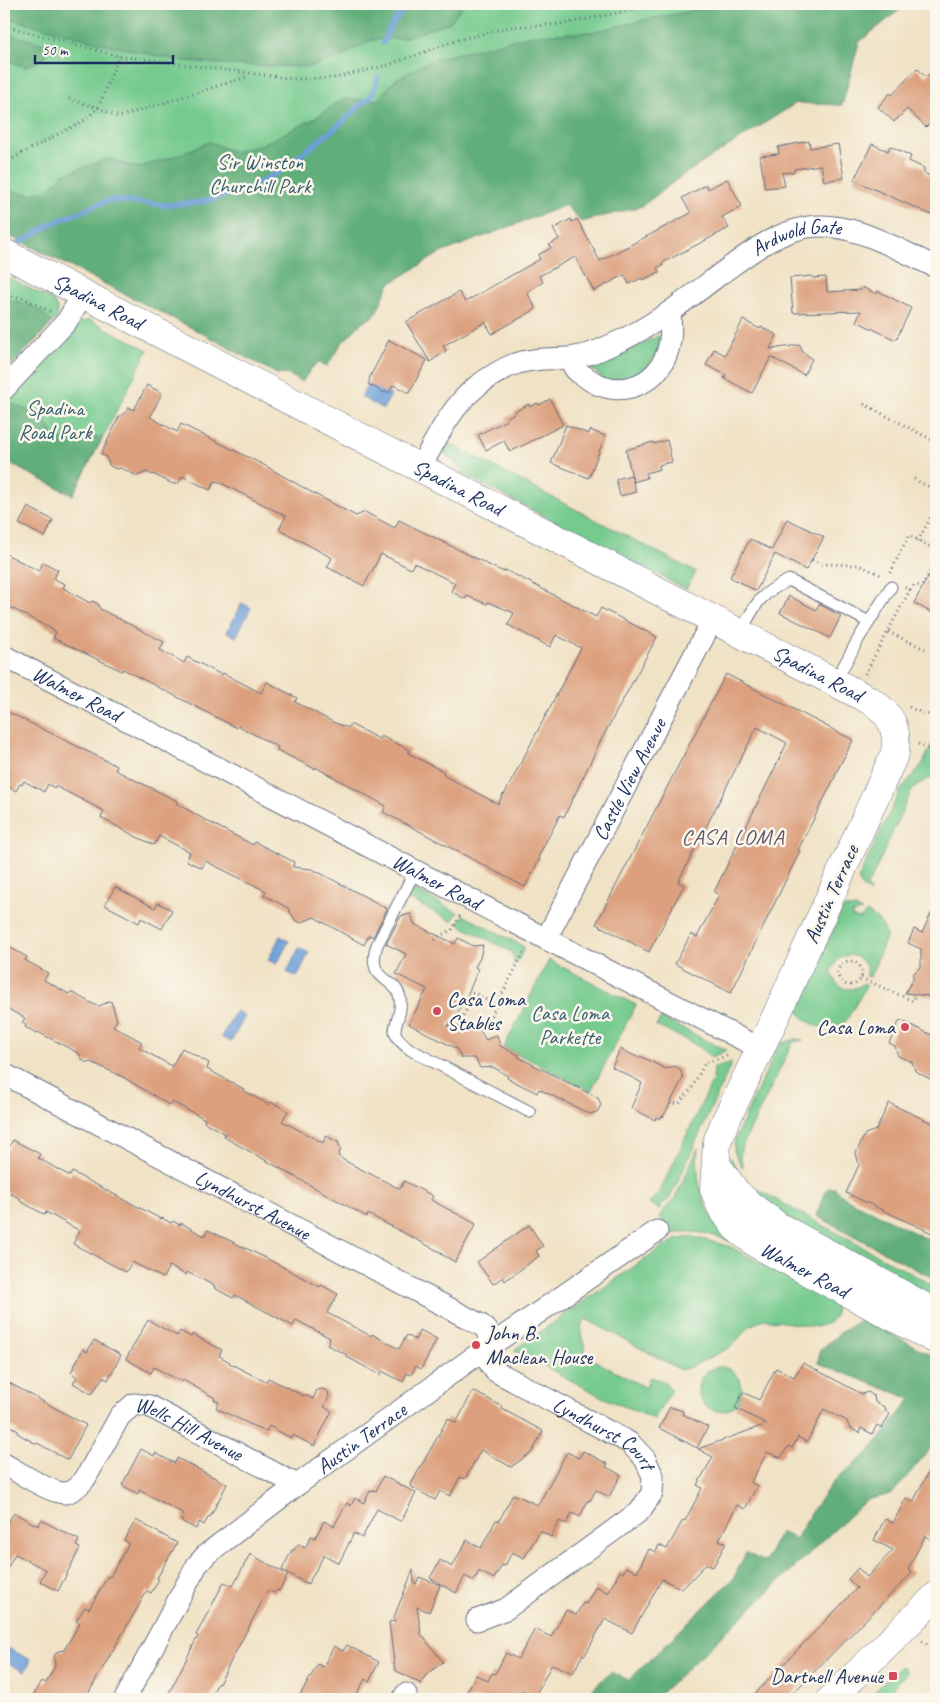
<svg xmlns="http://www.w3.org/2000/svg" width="940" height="1703" font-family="Caveat,sans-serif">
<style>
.green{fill:#75ca8e;stroke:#487c76}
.forest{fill:#60ae79;stroke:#3e6e6c}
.water{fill:#6d9fd7;stroke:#44679a}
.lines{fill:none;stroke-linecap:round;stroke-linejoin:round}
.stream{stroke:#6d9fd7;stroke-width:5.5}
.building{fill:#dca07e}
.lane-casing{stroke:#666e82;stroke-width:13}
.street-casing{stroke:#666e82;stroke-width:23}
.secondary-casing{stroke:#666e82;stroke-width:29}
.path{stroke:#666e82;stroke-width:3;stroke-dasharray:1 4;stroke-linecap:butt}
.lane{stroke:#fff;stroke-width:11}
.street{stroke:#fff;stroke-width:21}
.secondary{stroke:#fff;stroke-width:28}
.poi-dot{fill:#d1495b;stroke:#fbf7ec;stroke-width:2}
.labels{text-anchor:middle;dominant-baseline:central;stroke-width:5;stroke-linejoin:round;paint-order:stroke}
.park-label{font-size:21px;fill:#365e6c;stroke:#fbf7ec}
.street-label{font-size:21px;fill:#1b2f5e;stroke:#fbf7ec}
.poi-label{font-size:21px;fill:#1b2f5e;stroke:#fbf7ec;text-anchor:start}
.neighbourhood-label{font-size:22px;letter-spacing:1px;fill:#5f5769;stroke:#fbf7ec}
</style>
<rect width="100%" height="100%" fill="#fbf7ec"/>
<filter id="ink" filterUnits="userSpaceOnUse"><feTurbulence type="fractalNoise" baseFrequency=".02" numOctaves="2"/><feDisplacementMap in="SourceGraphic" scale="10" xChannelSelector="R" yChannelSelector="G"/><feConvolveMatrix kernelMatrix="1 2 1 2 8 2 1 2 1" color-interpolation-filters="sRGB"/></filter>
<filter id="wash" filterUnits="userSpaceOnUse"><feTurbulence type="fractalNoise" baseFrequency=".0096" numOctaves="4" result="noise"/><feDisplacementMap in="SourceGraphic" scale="20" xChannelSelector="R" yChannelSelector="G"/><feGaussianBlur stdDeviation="1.12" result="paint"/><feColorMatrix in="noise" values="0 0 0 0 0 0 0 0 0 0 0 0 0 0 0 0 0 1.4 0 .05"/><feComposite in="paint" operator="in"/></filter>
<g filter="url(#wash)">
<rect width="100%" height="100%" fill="#f0e2c5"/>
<!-- green -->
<path class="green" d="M4 4H907L859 42 842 105 796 103 680 177 642 206 581 222 566 205 440 253 389 284 375 315 360 324 341 344 327 366 320 363 313 366 302 382 288 374H277L200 332 4 233Z
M4 275 52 300C57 307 59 310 56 319L4 373Z
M90 320 148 350 73 495 4 461V401L78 321 82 322Z
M658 336 660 337 658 352 646 370 625 380H604L586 364 622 354Z
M448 443 696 572 686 589 464 475 453 460 443 453Z
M936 736V777C925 779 918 784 911 792L870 882 867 884 870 893 862 887 858 879 900 791 923 763Z
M411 888 458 913 452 921 406 898Z
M846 908H855L862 911 852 914V917L858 919 863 917 866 912C875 916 887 927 886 938L870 977 867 976C869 958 849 949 837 961 835 963 833 968 831 972 833 974 833 977 834 979 840 992 854 991 864 983L867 985 846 1021C831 1035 801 1025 797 1006L843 909Z
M463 915 523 946C524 952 518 961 514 965V958L511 952 458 924Z
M549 960 636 1005 591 1091 504 1047Z
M661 1018 726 1050 711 1058C701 1044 672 1034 656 1026Z
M796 1039 803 1040 793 1042 741 1149 740 1155 743 1167C736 1157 732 1152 735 1139L779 1044Z
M732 1062 674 1190 669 1199 659 1209 649 1203 659 1193 713 1080 714 1067Z
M698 1148C695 1188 704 1211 730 1241 710 1234 694 1229 673 1234L659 1216 675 1198Z
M731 1158 740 1174 753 1187 936 1287V1300L752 1199 728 1159Z
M693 1237 729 1246 836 1304 835 1316 829 1323 816 1327 764 1319 750 1326 731 1347 693 1366 681 1370 586 1319 581 1326 586 1356 646 1388 649 1378C659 1377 666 1383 672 1390L654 1419 604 1398 514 1350 662 1247 678 1239Z
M698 1389a22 22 0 1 1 44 0a22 22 0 1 1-44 0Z
M901 1665 906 1670V1674L882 1699H868Z"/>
<!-- forest -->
<path class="forest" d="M4 4H464L450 22 404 38 371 40 341 57 308 67 232 65 176 60 101 43 4 17Z
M717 4H907L859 42 842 105 796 103 680 177 642 206 581 222 566 205 440 253 389 284 375 315 360 324 341 344 327 366 320 363 313 366 302 382 288 374H277L200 332 4 233V195L10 191 32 194 48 190 64 174 107 159 137 168 173 157 210 142 234 152 261 145 314 119 343 99 377 100 395 80 432 60 533 35 592 32 658 17 710 8Z
M4 33 49 45 45 58 26 67 10 62 4 68Z
M4 299C26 302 36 306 52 322L4 373Z
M4 401 27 410 48 424 54 438 73 441 103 437 73 495 4 461Z
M828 1188H835L845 1198 931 1241 936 1247V1280L817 1216 821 1201Z
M863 1318 936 1358V1442L892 1494 866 1500 658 1696 657 1699H581L611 1672 629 1680 733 1579 746 1553 765 1562 780 1532 796 1539 812 1511 833 1482 868 1453 911 1399 818 1363 820 1350 840 1333Z"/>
<!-- water -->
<path class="water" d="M368 384 391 395 383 409 361 397Z
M242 603 251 608 236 637 227 632Z
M280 936 289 941 277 964 268 960Z
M299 948 309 953 297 977 287 972Z
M236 1011 245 1016 231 1042 221 1037Z
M6 1647 31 1660 25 1672 4 1661V1652Z"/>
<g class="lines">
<!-- stream -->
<path class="stream" d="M383 43C389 28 397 14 410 4
M11 248 55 222 109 200 166 205 203 202 252 187 277 173 334 129 372 95 378 77"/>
</g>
<g id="blocks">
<!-- building -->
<path class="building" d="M936 66V116L926 127 907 109 894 122 878 107 890 93 892 95 917 68 926 77Z
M809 141 810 148 838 144 844 178 824 181 821 165 794 169V172L782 173 785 186 765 188 760 156 779 154 778 147Z
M872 144 888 151 890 146 911 156 909 161 924 168V173L936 179V217L854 180Z
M727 179 742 206 722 217 729 228 662 263 663 265 657 268 659 272 643 280 642 278 629 284 624 275 594 291 575 257 539 276 543 282 527 292 536 309 492 334 485 322 443 346 446 351 430 362 406 322 459 292 465 302 540 259 538 255 551 248 549 245 559 239 553 229 571 219 572 222 577 219 600 261 691 213 682 198 706 185 708 189Z
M812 276 813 278 826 277 827 292 861 290 862 287 877 294 878 291 911 308 896 340 856 321 861 311 793 313 790 278Z
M743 320 760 329 761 327 777 335 770 349 800 345 802 351 812 359 804 375 771 357 752 393 724 378 726 375 706 365 714 349 725 355Z
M389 340 427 360 409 393 393 385 389 393 386 391 385 393 368 384 370 381 369 379Z
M147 385 162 393 150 417 177 432 181 424 262 464 311 492 356 516 365 512 395 528 399 520 495 568 504 572 505 570 529 582 596 617 601 608 657 637 600 742 564 817 560 815 538 857 540 858 525 887 383 812 386 806 315 767V769L277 750 278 747 238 726 237 728 123 669 122 671 53 638 56 632 55 631 4 604V553L39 571 43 562 58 570 54 579 65 584 63 588 90 603 92 601 98 604 100 609 164 642 160 650 184 663 187 657 222 675 223 673 261 693 267 682 297 698 295 702 333 722 348 728 350 724 379 739 381 736 410 750 408 753 444 772 443 775 498 804 503 794 504 795 581 648 556 635 550 647 508 625 514 613 488 602 487 604 467 596 465 599 451 591 455 583 414 563 411 569 381 554 364 586 327 567 332 558 279 529 286 516 217 481V482L215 481 210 490 182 476 179 483 173 484 153 474 152 475 147 472 137 476 121 468 116 469 110 466 106 457 101 454 119 417 126 412 129 407 134 410Z
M550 399 563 425 510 452 504 441 486 450 478 435 507 420 506 418 515 413 514 412 529 404 530 407 537 403 539 405Z
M566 425 589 434 590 430 605 436 589 478 551 463Z
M667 440 672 462 659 465 660 469 646 473 647 478 633 482 626 450 653 442 654 444Z
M631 475 636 492 620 496 616 479Z
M28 507 53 520 45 537 19 524Z
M787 519 824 537 806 570 775 554 756 591 730 577 750 539 772 550Z
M936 562V615L914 603Z
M789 596 816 610 819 604 841 616 830 638 780 613Z
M726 674 853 740 835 775H836L798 850 800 851 731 993 675 964 691 934 697 937 719 895 714 892 787 743 757 727 678 882 684 885 649 952 596 924Z
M4 710 117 766 115 770 177 801 176 803 207 821 253 845 255 842 294 862 293 867 312 869 377 903 387 909 373 937 369 935 364 945 314 917 301 923 295 920 288 908 264 895 266 891 205 861 202 868 187 861 190 852 159 836 154 845 137 837 101 818 104 811 55 786 54 788 48 784 44 792 24 781 22 785 20 784 16 791 4 784Z
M115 887 155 908 158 903 172 910 162 929 141 918 139 923 105 905Z
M936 903V997L905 993 913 979V974L921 966V949L908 943 914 929 922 933Z
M411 914 414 924 455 944 458 938 473 946 483 945 480 958 475 967 478 969 475 977 465 1001 448 1026 478 1027 486 1040 497 1035 500 1046 519 1055 518 1057 598 1098 601 1105 597 1112 590 1114 539 1089 537 1093 507 1078 508 1076 493 1067 480 1068 475 1058H461L457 1049 409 1024 427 989 396 974 406 954 386 944 401 916Z
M4 944 27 957 25 960 48 973 44 980 69 994 71 992 95 1005 99 1006 111 1001 117 1020 113 1026 142 1042 139 1048 172 1066 182 1048 209 1063 207 1069 244 1089 243 1090 269 1105 271 1102 288 1111 282 1121 323 1143 326 1136 338 1142 341 1149 338 1156 347 1162 400 1189 404 1181 433 1196 431 1200 476 1224 455 1262 441 1254 442 1253 368 1214 367 1217 224 1137 225 1134 204 1122 205 1119 172 1102 171 1106 123 1077 91 1062 87 1063 82 1060 80 1054 38 1032 37 1033 25 1027 26 1025 22 1023 25 1018 4 1007Z
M900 1020 936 1037V1082L915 1071 912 1062 898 1056 895 1046 889 1043Z
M620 1049 639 1058 640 1056 666 1069 674 1066 680 1069 683 1078 663 1117 662 1116 660 1119 656 1117 655 1120 631 1108 642 1083 612 1067Z
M889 1103 936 1125V1235L846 1193 859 1165 856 1153 865 1134 876 1130Z
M13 1140 40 1154 38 1158 70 1176 72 1172 161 1219 162 1218 171 1223 173 1221 180 1225 181 1223 204 1236 208 1230 266 1258 320 1287 321 1285 338 1294 327 1313 371 1336 372 1334 399 1349 407 1335 415 1340 420 1330 437 1339 421 1369 416 1366 411 1375 407 1373 403 1382 382 1371 380 1375 347 1357V1355L327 1345 330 1338 296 1320 293 1326 235 1295 233 1298 214 1288 215 1286 187 1272 186 1275 169 1266 163 1278 132 1262 126 1272 73 1244 80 1231 46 1212 45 1215 20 1201 21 1199 4 1190V1156Z
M529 1225 543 1246 536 1251 539 1256 505 1281 503 1277 493 1284 477 1262Z
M148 1320 177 1336 180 1331 191 1337 192 1334 222 1350 219 1356 230 1362 229 1363 266 1382 268 1378 304 1396 305 1395 313 1399 317 1390 323 1389 328 1392 329 1397 324 1407 332 1411 314 1446 293 1435 291 1438 269 1426 266 1432 216 1408 219 1402 214 1400 215 1398 183 1380 182 1382 154 1367 151 1373 126 1359Z
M94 1340 121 1355 108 1380 103 1377 92 1394 73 1383 77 1377 71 1372 83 1349 87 1352Z
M803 1363 862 1394 868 1392 874 1396 875 1402 886 1408 885 1411 890 1414 882 1428 877 1425 872 1434 861 1428 859 1433 849 1427 847 1421 824 1409 807 1442 798 1437 792 1448 789 1446 787 1449H786L781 1458 767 1452 751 1482 757 1486 745 1509 737 1505 719 1540 726 1543 713 1567 706 1564 682 1589 662 1579 632 1633 605 1619 585 1655 583 1654 573 1673 552 1664 535 1696 522 1690 517 1699H463L476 1675 488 1681 492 1673 495 1674 506 1653 518 1659 535 1629 551 1637 566 1610 576 1615 583 1603 586 1604 596 1586 608 1593 620 1571 623 1573 626 1567 637 1572 649 1549 656 1552 659 1545 667 1549 683 1520 685 1521 702 1488 697 1485 713 1457 698 1449 767 1424 735 1408 743 1392 759 1400 776 1368 794 1377Z
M4 1380 86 1425 68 1460 37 1443 36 1444 17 1433 18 1431 4 1422Z
M473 1391 503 1407 502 1409 543 1431 532 1452 511 1467 481 1450 465 1479 460 1477 450 1496 440 1491 435 1500 410 1486 448 1418 456 1423Z
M670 1407 683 1411 682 1414 708 1427 697 1448 659 1428Z
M141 1449 154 1456 155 1453 172 1462 175 1463 177 1458 227 1484 210 1517 209 1516 204 1525 199 1522 196 1529 181 1521 184 1514 139 1490 138 1494 122 1485Z
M583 1451 608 1464 606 1467 621 1475 609 1497 596 1490 590 1501 588 1500 580 1517 572 1513 566 1524 559 1521 551 1537 540 1531 524 1558 512 1552 505 1566 502 1565 494 1579 479 1571 474 1581 465 1576 456 1593 430 1578 440 1560 452 1567 467 1540 481 1548 496 1520 499 1521 513 1494 538 1505 567 1452 579 1458Z
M936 1457V1542L925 1536 908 1569 912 1573 787 1699H750L857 1588 848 1579 858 1568 867 1577 893 1550 874 1540 885 1519 893 1523 906 1498 913 1502Z
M383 1476 416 1493 402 1520 400 1521 377 1509 362 1538 354 1533 339 1563 324 1555 308 1584 282 1570 292 1550H294L298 1544 305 1548 311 1536 315 1538 324 1521 334 1526 347 1503 351 1506 355 1498 364 1503 370 1491 372 1492 373 1490 376 1491Z
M14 1513 38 1526 41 1520 79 1540 76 1546 80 1548 58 1591 40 1581 46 1570 15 1554 4 1574V1527Z
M136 1520 177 1543 157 1578 159 1579 151 1593 147 1591 85 1699H31L42 1681 46 1683 55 1666 54 1656 58 1651 64 1650 80 1623 76 1621 85 1607 89 1609 108 1576 110 1577 129 1543 124 1540Z
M250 1554 288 1575 279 1591 277 1590 274 1593 268 1590 219 1684 218 1683 209 1699H166L198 1636 196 1635 224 1582 233 1586Z
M413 1570 414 1583 416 1584 419 1577 440 1585 429 1612 417 1607 421 1634 443 1662 425 1676 421 1684 395 1670 389 1622 395 1621 394 1617Z
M347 1645 379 1662 369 1682 365 1679 354 1699H298L318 1664 323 1667 334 1646 343 1651Z"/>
</g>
</g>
<g filter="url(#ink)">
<use href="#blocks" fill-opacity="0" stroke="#666e82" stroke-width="1"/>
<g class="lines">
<defs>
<path id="lane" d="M740 633C756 604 758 595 789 580L869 622
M835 682 859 638 891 587
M415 871 377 945C365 982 396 976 400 998 404 1026 380 1028 411 1050L530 1112"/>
<g id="street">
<path d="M570 358C571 361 573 366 575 369 578 373 583 375 587 378 614 398 651 389 665 358 672 343 671 327 670 312"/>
<path d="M4 389 67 321 83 294"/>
<path id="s1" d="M420 468C436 440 450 408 476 387 488 378 501 369 515 364 532 358 550 359 568 358 582 357 599 351 611 345 651 328 685 301 719 275 747 255 773 233 808 227 851 220 898 250 936 267"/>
<path id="s2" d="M4 656 546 939 759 1048"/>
<path id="s3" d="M546 939 713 619"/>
<path id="s4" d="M4 1074 481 1325 487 1330 490 1346V1364L495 1371 630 1443 645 1459 653 1476 652 1493 640 1511 506 1609 477 1620"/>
<path id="s5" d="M4 1464C17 1471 52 1494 65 1493 73 1492 80 1485 85 1479L120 1416 134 1404 149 1406 297 1485"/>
<path id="s6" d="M125 1699 197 1565 207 1554 297 1485 471 1359 657 1231"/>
<path d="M403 1699 406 1694"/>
</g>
<g id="secondary">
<path id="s7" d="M4 253 871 701C892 715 898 728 895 753L776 1016 725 1122 717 1142 714 1189 721 1207 736 1228 758 1245 936 1340"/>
<path d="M716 1164 736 1192 751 1206 778 1226 936 1313"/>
<path d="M831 1699 936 1596"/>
</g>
</defs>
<!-- lane casing -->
<use href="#lane" class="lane-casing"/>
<!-- street casing -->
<use href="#street" class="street-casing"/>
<!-- secondary casing -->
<use href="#secondary" class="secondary-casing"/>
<!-- path -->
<path class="path" d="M4 26 119 56 295 79 335 78 388 65 458 40 510 27 563 24 659 4
M69 99 98 108 119 117 249 76
M4 163 85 120 98 108 119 56
M4 292 6 295 24 298 51 312
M864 404 936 442
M914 479 935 490
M936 488 934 496 936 500
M918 541 936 507
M812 560 822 564 859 565 883 576
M890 573 909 535 936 550
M910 590 914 585 922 586 936 561
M888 632 925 649
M865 674 910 590 904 587
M909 707 922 713 936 716
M918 744 936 751
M435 940 439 936 452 930 461 914
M838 973a12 12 0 1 1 24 0a12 12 0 1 1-24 0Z
M861 978 913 1001 916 995
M472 992 496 1005
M461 1020 475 994
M484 1029 525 950
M670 1103 679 1104 692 1088 705 1063 730 1055
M922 1641 936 1649"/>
<!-- lane -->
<use href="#lane" class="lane"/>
<!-- street -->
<use href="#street" class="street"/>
<!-- secondary -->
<use href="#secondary" class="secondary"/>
</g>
</g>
<!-- markers -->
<g class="poi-dot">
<circle cx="437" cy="1011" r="5"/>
<circle cx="905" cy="1027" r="5"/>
<circle cx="476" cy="1345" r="5"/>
<rect x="888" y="1671" width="10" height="10" rx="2.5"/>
</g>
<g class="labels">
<!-- park labels -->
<g class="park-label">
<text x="260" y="162">Sir Winston<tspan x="260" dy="24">Churchill Park</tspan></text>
<text x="55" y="408">Spadina<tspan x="55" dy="24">Road Park</tspan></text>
<text x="570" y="1013">Casa Loma<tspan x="570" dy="24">Parkette</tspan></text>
</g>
<!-- street labels -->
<g class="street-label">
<text stroke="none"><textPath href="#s1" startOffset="461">Ardwold Gate</textPath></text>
<text stroke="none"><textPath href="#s7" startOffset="106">Spadina Road</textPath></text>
<text stroke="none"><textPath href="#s7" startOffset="511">Spadina Road</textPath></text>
<text stroke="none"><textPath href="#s7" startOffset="916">Spadina Road</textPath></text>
<text stroke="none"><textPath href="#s2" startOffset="82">Walmer Road</textPath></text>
<text stroke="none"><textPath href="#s3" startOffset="180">Castle View Avenue</textPath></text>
<text stroke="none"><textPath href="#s2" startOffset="488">Walmer Road</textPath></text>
<text transform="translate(831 894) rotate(-66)">Austin Terrace</text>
<text stroke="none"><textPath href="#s4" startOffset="281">Lyndhurst Avenue</textPath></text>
<text stroke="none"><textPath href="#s7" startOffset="1638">Walmer Road</textPath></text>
<text stroke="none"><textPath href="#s5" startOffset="244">Wells Hill Avenue</textPath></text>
<text stroke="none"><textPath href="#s6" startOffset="360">Austin Terrace</textPath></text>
<text stroke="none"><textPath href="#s4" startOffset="716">Lyndhurst Court</textPath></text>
</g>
<!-- poi labels -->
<g class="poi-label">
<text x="447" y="999">Casa Loma<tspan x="447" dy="24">Stables</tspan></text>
<text x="895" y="1027" text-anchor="end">Casa Loma</text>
<text x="486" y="1333">John B.<tspan x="486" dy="24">Maclean House</tspan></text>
<text x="883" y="1676" text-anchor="end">Dartnell Avenue</text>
</g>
<!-- neighbourhood labels -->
<g class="neighbourhood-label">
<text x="733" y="837">CASA LOMA</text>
</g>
</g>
<!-- margin -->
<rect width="940" height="1703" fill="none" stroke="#fbf7ec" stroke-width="20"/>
<!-- scale -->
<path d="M35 55v8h138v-8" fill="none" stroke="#1b2f5e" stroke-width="2.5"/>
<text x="42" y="55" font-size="15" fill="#1b2f5e" stroke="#fbf7ec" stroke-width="4" paint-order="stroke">50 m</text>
</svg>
